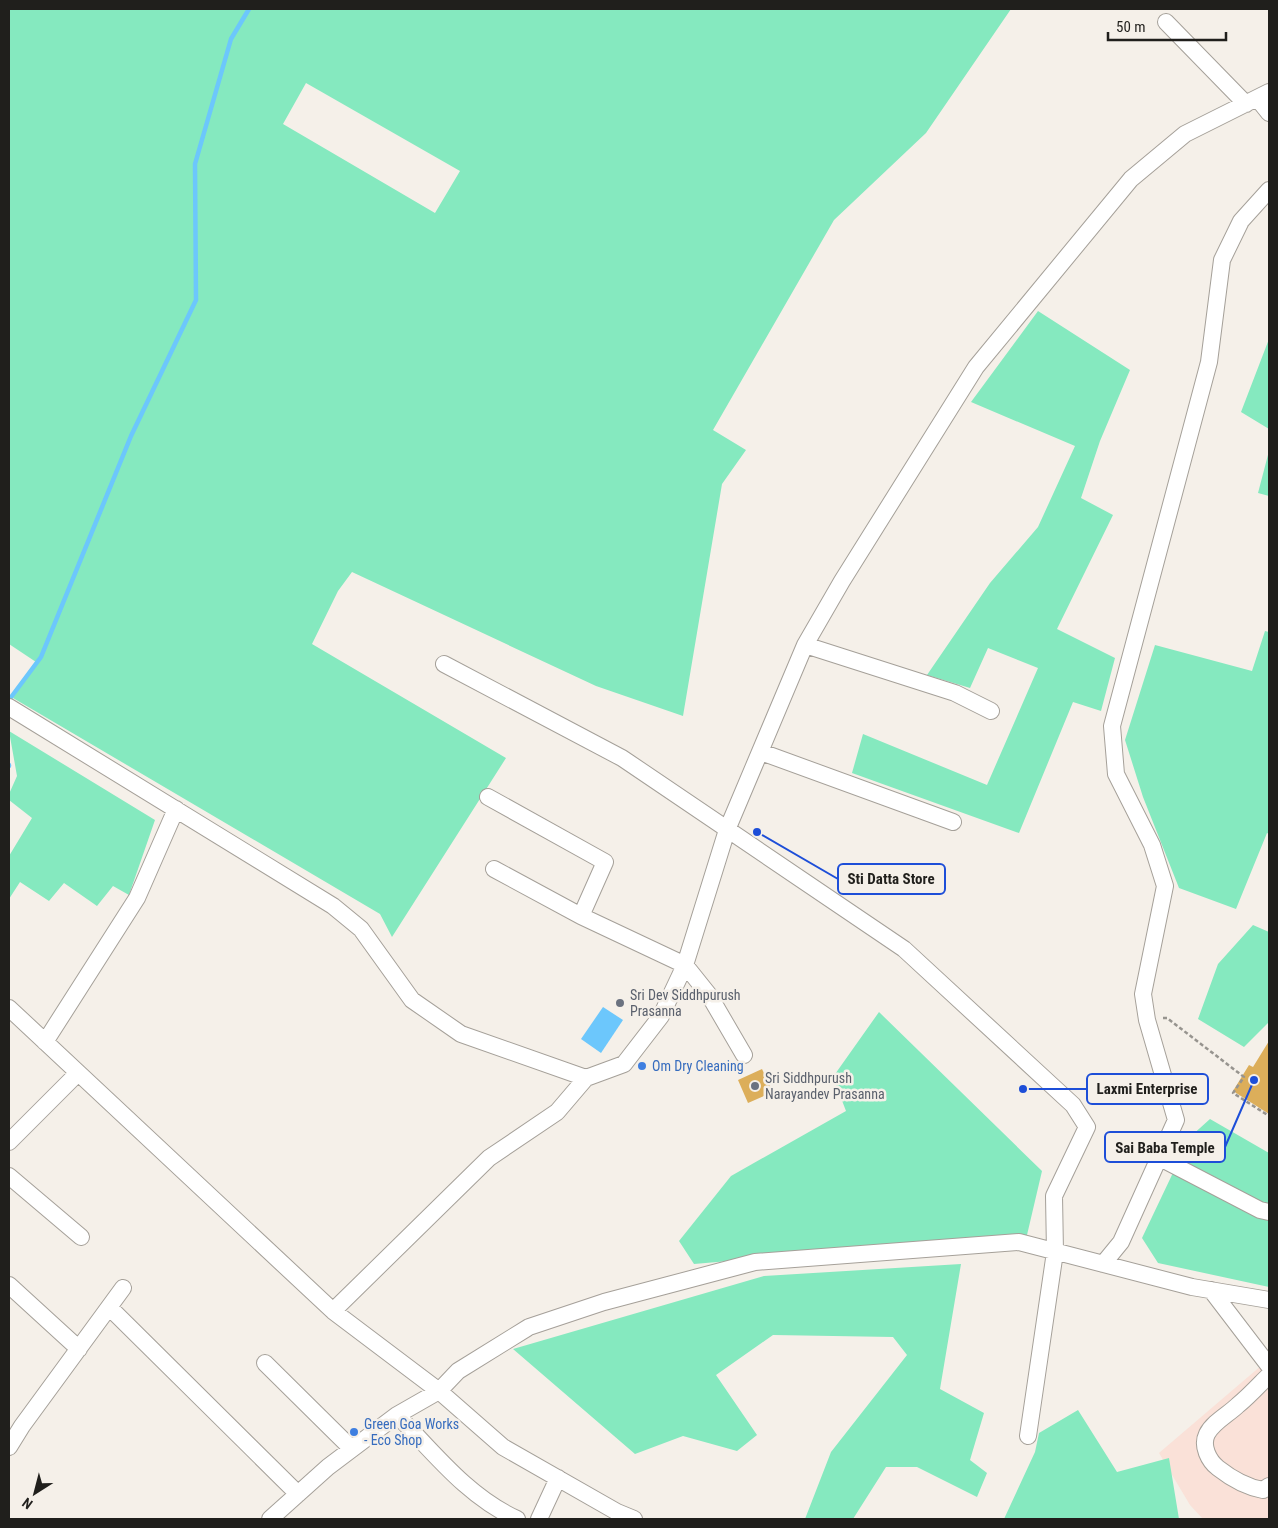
<svg xmlns="http://www.w3.org/2000/svg" width="1278" height="1528" font-family="'Roboto Condensed',sans-serif">
<style>
.industrial{fill:#fae1d8}
.green{fill:#85e9bf;fill-rule:evenodd}
.water{fill:#6cc7fc}
.lines{fill:none;stroke-linecap:round;stroke-linejoin:round}
.stream{stroke:#6cc7fc;stroke-width:4.5}
.building{fill:#dcae5a}
.minor-casing{stroke:#a5a099;stroke-width:18}
.path{stroke:#97948f;stroke-width:2.5;stroke-dasharray:4 2.5;stroke-linecap:butt}
.minor{stroke:#fff;stroke-width:16}
.worship-dot{fill:#6b7280;stroke:#f5f0e9;stroke-width:2}
.shop-dot{fill:#3f7fe0;stroke:#f5f0e9;stroke-width:2}
.labels{text-anchor:middle;dominant-baseline:central;stroke-width:5;stroke-linejoin:round;paint-order:stroke}
.worship-label{font-size:14px;fill:#5b616d;stroke:#f5f0e9;text-anchor:start}
.shop-label{font-size:14px;fill:#366cbe;stroke:#f5f0e9;text-anchor:start}
.leader{fill:none;stroke:#1d4ed8;stroke-width:2}
.callout-dot{fill:#1d4ed8;stroke:#f5f0e9;stroke-width:2}
.callout{fill:#f5f0e9;stroke:#1d4ed8;stroke-width:2}
.callout-label{font-size:15px;text-anchor:middle;font-weight:bold;fill:#201f1c}
</style>
<rect width="100%" height="100%" fill="#f5f0e9"/>
<!-- industrial -->
<path class="industrial" d="M1269 1359V1519H1203L1190 1505 1159 1453Z"/>
<!-- green -->
<path class="green" d="M9 9H1011L926 133 834 220 713 430 746 450 722 484 683 716 596 686 352 572 338 591 312 644 506 758 392 937 380 914 13 698 36 662 9 644ZM306 83 460 171 435 213 283 124Z
M1038 311 1130 370 1100 441 1081 498 1113 515 1057 629 1115 658 1101 711 1073 702 1019 833 852 773 863 734 987 785 1038 668 988 648 970 688 927 675 990 583 1038 527 1075 446 971 402Z
M1269 339V429L1241 412Z
M1269 451V496L1258 493Z
M1265 631 1269 632V834L1267 833 1236 909 1179 888 1143 797 1125 740 1155 645 1252 671Z
M9 731 155 820 129 895 113 886 97 906 64 883 49 901 20 882 9 899V856L32 818 9 800V794L17 776Z
M1253 925 1269 932V1022L1244 1047 1198 1019 1218 964Z
M879 1012 1042 1171 1027 1235 694 1264 679 1241 731 1176 846 1111 833 1077Z
M1210 1119 1269 1153V1287L1158 1263 1142 1238 1190 1137Z
M961 1264 940 1389 984 1413 970 1460 987 1473 977 1497 917 1467H886L853 1519H805L831 1452 907 1355 893 1337 773 1335 716 1375 757 1435 737 1451 683 1436 635 1454 513 1349 764 1276Z
M1078 1410 1117 1472 1169 1458 1179 1519H1004L1035 1452 1039 1433Z"/>
<!-- water -->
<path class="water" d="M603 1007 623 1020 601 1053 581 1039Z"/>
<g class="lines">
<!-- stream -->
<path class="stream" d="M9 700 41 657 131 436 196 300 195 164 231 39 249 9
M9 765V766"/>
</g>
<!-- building -->
<path class="building" d="M1269 1041V1114L1233 1091 1249 1065 1253 1067Z
M762 1069 773 1092 748 1103 738 1080Z"/>
<g class="lines">
<defs>
<path id="minor" d="M1166 22 1246 104
M1257 98 1269 113
M805 645 955 693 991 711
M444 664 622 758 904 949 1073 1105 1087 1127 1054 1196 1055 1252 1028 1436
M9 707 333 906 361 929 412 1000 461 1034 586 1078 624 1064 661 1016 685 965 727 830 805 645 842 581 976 367 1131 179 1185 134 1269 92
M761 752 953 822
M488 797 605 862 581 916
M494 869 581 916 685 965 709 995 744 1055
M9 1008 333 1311 439 1391 503 1447 617 1512 634 1519
M45 1042 137 898 176 809
M9 1142 78 1073
M1160 1158 1260 1210 1269 1212
M9 1176 81 1237
M1103 1264 1121 1242 1176 1120 1147 1020 1143 994 1165 886 1152 845 1116 774 1112 726 1209 362 1222 260 1241 221 1269 190
M9 1285 79 1349
M1211 1290 1269 1366
M109 1307 298 1494
M333 1311 489 1158 557 1112 586 1078
M265 1363 352 1449
M1269 1375C1259 1385 1249 1396 1238 1405 1229 1414 1213 1422 1207 1434 1201 1446 1209 1461 1218 1468 1232 1479 1246 1487 1263 1490L1269 1486
M397 1415C434 1453 468 1497 517 1519
M9 1447 22 1426 123 1288
M270 1519 328 1467 397 1415 439 1391 458 1371 529 1327 604 1302 755 1262 1019 1242 1192 1287 1269 1300
M539 1519 558 1478"/>
</defs>
<!-- minor casing -->
<use href="#minor" class="minor-casing"/>
<!-- path -->
<path class="path" d="M1163 1018H1167L1244 1077 1233 1093 1269 1116"/>
<!-- minor -->
<use href="#minor" class="minor"/>
</g>
<!-- markers -->
<g class="worship-dot">
<circle cx="620" cy="1003" r="5"/>
<circle cx="755" cy="1086" r="5"/>
</g>
<g class="shop-dot">
<circle cx="642" cy="1066" r="5"/>
<circle cx="354" cy="1432" r="5"/>
</g>
<g class="labels">
<!-- worship labels -->
<g class="worship-label">
<text x="630" y="995">Sri Dev Siddhpurush<tspan x="630" dy="16">Prasanna</tspan></text>
<text x="765" y="1078">Sri Siddhpurush<tspan x="765" dy="16">Narayandev Prasanna</tspan></text>
</g>
<!-- shop labels -->
<g class="shop-label">
<text x="652" y="1066">Om Dry Cleaning</text>
<text x="364" y="1424">Green Goa Works<tspan x="364" dy="16">- Eco Shop</tspan></text>
</g>
</g>
<!-- callouts -->
<path class="leader" d="M757 832L838 879M1023 1089L1087 1089M1254 1080L1225 1147"/>
<g class="callout-dot">
<circle cx="757" cy="832" r="5"/>
<circle cx="1023" cy="1089" r="5"/>
<circle cx="1254" cy="1080" r="5"/>
</g>
<g class="callout">
<rect x="838" y="864" width="107" height="30" rx="5"/>
<rect x="1087" y="1074" width="121" height="30" rx="5"/>
<rect x="1105" y="1132" width="120" height="30" rx="5"/>
</g>
<g class="callout-label">
<text x="891" y="884">Sti Datta Store</text>
<text x="1147" y="1094">Laxmi Enterprise</text>
<text x="1165" y="1153">Sai Baba Temple</text>
</g>
<!-- border -->
<rect width="1278" height="1528" fill="none" stroke="#201f1c" stroke-width="20"/>
<!-- north arrow -->
<g transform="translate(35 1493) rotate(216)" stroke="#f5f0e9" stroke-width="4" paint-order="stroke">
<path d="M0-4L9 19L0 12L-9 19Z" fill="#201f1c"/>
<text y="-8" font-size="14" font-weight="bold" text-anchor="middle" fill="#201f1c">N</text>
</g>
<!-- scale -->
<path d="M1108 32v8h118v-8" fill="none" stroke="#201f1c" stroke-width="2.5"/>
<text x="1116" y="32" font-size="15" fill="#201f1c" stroke="#f5f0e9" stroke-width="4" paint-order="stroke">50 m</text>
</svg>
